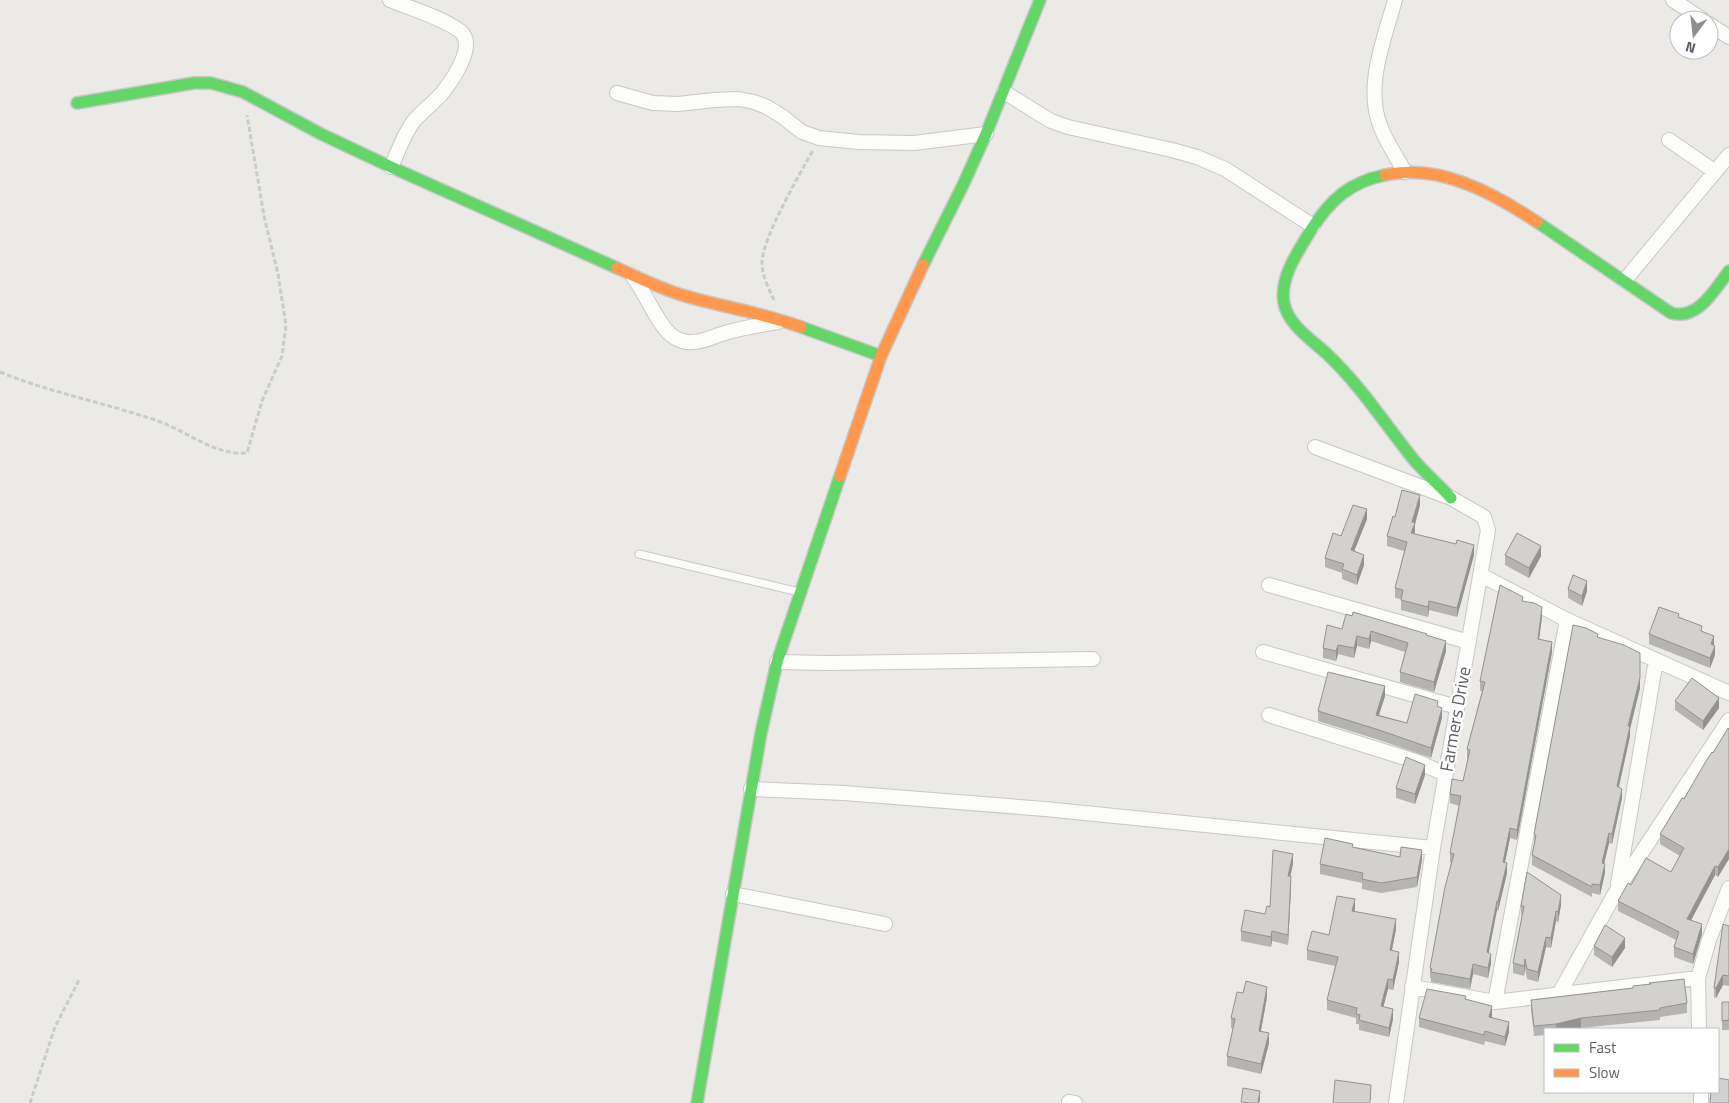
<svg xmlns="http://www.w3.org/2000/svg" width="1729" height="1103" font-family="'Titillium Web',sans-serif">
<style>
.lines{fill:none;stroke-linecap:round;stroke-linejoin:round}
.lane-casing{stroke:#c8c8c8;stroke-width:9}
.street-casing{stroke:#c8c8c8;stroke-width:16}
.fast-casing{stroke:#c7c7c6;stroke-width:14}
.slow-casing{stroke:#c7c7c6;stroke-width:14}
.path{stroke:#c8ccca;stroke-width:3;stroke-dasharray:5 2.5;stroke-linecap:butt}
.lane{stroke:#fcfcfb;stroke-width:7}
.street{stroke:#fcfcfb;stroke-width:14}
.fast{stroke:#63d668;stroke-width:11}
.slow{stroke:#ff974d;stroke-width:11}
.wall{fill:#b5b4b2}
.shaded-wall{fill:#939291}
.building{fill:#d2d1cf;stroke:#939291}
.labels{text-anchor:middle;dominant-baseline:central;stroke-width:4.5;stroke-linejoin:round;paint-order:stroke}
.street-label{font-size:18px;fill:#5b5f63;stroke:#fff}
</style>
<rect width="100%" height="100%" fill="#ebeae6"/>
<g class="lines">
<defs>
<path id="lane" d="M639 554 799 592"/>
<path id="street" d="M390 0C410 8 443 18 460 31 477 45 453 79 443 92 434 103 422 111 413 122 403 136 398 152 391 167
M1395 0C1384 40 1364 87 1381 128 1387 143 1397 158 1405 172
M1673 0 1703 20
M1709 24 1729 37
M1004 92 1051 121 1068 127 1172 150 1197 157 1225 169 1313 226
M617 93 653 103 678 104 714 100 739 99 754 102 767 107 783 117 802 132 819 138 858 142 914 143 986 134
M1669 140 1714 171
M633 277C646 293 656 322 671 335 676 339 685 343 692 342 704 342 714 336 725 333 742 328 761 325 778 322
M1625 280 1729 155
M1315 447 1451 498 1484 517 1488 530 1433 848 1396 1103
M1481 575 1567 620 1729 693
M1269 585 1469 642
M1263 652 1457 707
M777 662 829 663 1093 659
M1269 715 1418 762 1445 774
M751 789 844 793 1045 809 1433 848
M1618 884 1656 660
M733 894 885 924
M1412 987 1495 1002 1698 978
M1559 994 1617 890 1729 720
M1495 1002 1567 620
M1699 1029 1698 978 1709 940 1729 888
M1701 1092V1103
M1069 1102 1075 1103"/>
<path id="fast" d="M77 103 194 83H211L243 92 321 134 391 167 617 268
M1385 175C1350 182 1330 200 1311 230 1299 250 1279 278 1284 303 1288 325 1312 340 1327 354 1361 386 1385 424 1414 460 1425 473 1439 485 1451 498
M1537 222 1671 313C1698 321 1715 289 1729 271
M923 265 963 185 986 134 1040 0
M801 327 881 356
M697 1103 761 733 777 662 840 476"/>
<path id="slow" d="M1385 175C1439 163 1493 193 1537 222
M617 268C639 278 661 289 685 296 723 307 763 313 801 327
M840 476 881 356 923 265"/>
</defs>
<!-- lane casing -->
<use href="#lane" class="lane-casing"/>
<!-- street casing -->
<use href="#street" class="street-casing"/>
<!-- fast casing -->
<use href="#fast" class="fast-casing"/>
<!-- slow casing -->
<use href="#slow" class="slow-casing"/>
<!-- path -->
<path class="path" d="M774 300C769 289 762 276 762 263 762 238 800 174 813 150
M0 372C51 393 106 403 158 421 187 431 215 456 247 453L262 401 282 356 286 325 278 274 264 216 247 115
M30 1103 55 1027 79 980"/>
<!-- lane -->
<use href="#lane" class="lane"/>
<!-- street -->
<use href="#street" class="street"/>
<!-- fast -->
<use href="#fast" class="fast"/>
<!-- slow -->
<use href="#slow" class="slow"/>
</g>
<!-- wall -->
<path class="wall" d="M1420 505 1415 524 1414 534 1474 555 1457 617 1429 610 1428 617 1401 610V599L1395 598V588L1404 551 1387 546V536L1395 517Z
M1367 519 1354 551 1364 565 1357 585 1342 579V573L1325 567V558L1341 536Z
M1505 555 1541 556 1529 578 1505 565Z
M1568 589 1587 591 1582 606 1568 598Z
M1523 601 1542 617 1539 639 1552 652 1517 840 1510 838 1505 862 1507 873 1498 911 1497 910 1488 953 1491 963 1488 978 1473 974 1470 989 1431 982V978H1430V968L1451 863H1450V853L1459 806 1450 803V794L1463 781 1468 759H1467V749L1482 691H1480V681Z
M1679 618 1702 631 1714 645 1715 655 1710 668 1649 644V634Z
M1342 629 1427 636 1446 651 1434 692 1400 682V672L1405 652 1371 641 1369 649 1357 646 1354 658 1338 654 1336 661 1323 658V648Z
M1598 637 1640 653V688L1630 729V736L1619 787 1622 798 1612 844 1609 843 1604 863 1605 873 1600 895 1592 893V897L1532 865V855L1534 844V834Z
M1385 696 1379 715 1407 723 1438 707 1442 718 1431 758 1379 740 1318 721V711Z
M1675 701 1719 708 1703 730 1675 710Z
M1728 728 1718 877 1715 875 1691 920 1702 934 1693 964 1674 957V947L1676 940 1618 911V901L1631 885 1671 872 1680 856 1660 844V834L1713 753Z
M1425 775 1415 804 1396 798V788Z
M1353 847 1400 857 1422 860 1417 887 1381 893 1362 889V883L1320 874V864Z
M1293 864 1290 876 1291 886 1288 945 1272 941 1271 947 1241 941V931L1265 914Z
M1561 905 1558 922 1556 921 1551 948 1546 947 1538 982 1527 979 1525 968 1524 976 1513 973V963L1522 916 1521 915V906Z
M1355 909 1354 911 1396 929 1392 950 1399 962 1393 990 1388 989 1383 1007 1393 1019 1389 1037 1359 1030V1024H1356V1018L1327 1010V1000L1335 966 1307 960V950L1329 935Z
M1729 926V986L1723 985 1716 998 1714 997V988Z
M1594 946 1625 948 1612 967 1594 955Z
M1649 983 1687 1003V1013L1660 1017V1020L1581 1028 1575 1029H1545V1035L1534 1036 1531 1010V1000L1633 988 1649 984Z
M1267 997 1261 1031 1269 1043 1261 1074 1227 1066V1056L1233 1028H1231V1018Z
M1466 999 1492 1016V1017L1509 1032 1505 1046 1485 1041 1484 1045 1419 1027V1018Z
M1722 1002H1729V1030H1722Z"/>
<!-- shaded-wall -->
<path class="shaded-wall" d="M1420 495V505L1415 524V532L1411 543 1412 522Z
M1367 509V519L1351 559V550Z
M1474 545V555L1457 617V608Z
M1541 546V556L1529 578V568Z
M1364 555V565L1357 585V575Z
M1587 581V591L1582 606V596Z
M1429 601V610L1428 617V607Z
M1542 607V617L1538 648V639Z
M1371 631V641L1369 649V639Z
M1357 636V646L1354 658V648Z
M1714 636V645L1711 644Z
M1446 641V651L1434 692V682Z
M1552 642V652L1517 840V830Z
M1338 645V654L1336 661V651Z
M1715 646V655L1710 668V658Z
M1640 678V688L1630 729V736L1617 795V786L1628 726Z
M1385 686V696L1376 724V715Z
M1719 698V708L1703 730V721Z
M1442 708V718L1431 758V748Z
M1425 765V775L1415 804V794Z
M1622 789V798L1612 844V834Z
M1510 828V838L1503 872V862Z
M1609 833V843L1602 873V863Z
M1729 849V859L1718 877V867Z
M1422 850V860L1417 887V877Z
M1293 854V864L1288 886V876Z
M1507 863V873L1498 911V901Z
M1605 864V873L1600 895V885Z
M1715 866V875L1687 928V919Z
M1291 876V886L1288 945V935Z
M1561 895V905L1558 922V912Z
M1355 899V909L1352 921V911Z
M1497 901V910L1487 962V952Z
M1556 911V921L1551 948V938Z
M1396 919V929L1390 960V950Z
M1702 924V934L1693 964V954Z
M1272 931V941L1271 947V937Z
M1546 937V947L1538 982V972Z
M1625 938V948L1612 967V957Z
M1399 952V962L1393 990V980Z
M1491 954V963L1488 978V968Z
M1525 959V968L1524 976V966Z
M1473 964V974L1470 989V979Z
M1723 975V985L1716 998V988Z
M1388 979V989L1381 1016V1006Z
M1267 987V997L1259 1041V1031Z
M1492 1006V1016L1489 1026V1017Z
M1393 1009V1019L1389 1037V1028Z
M1581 1018V1028L1575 1029H1556V1024Z
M1509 1022V1032L1505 1046V1037Z
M1269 1033V1043L1261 1074V1064Z
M1260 1091V1101L1259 1103H1258Z"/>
<!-- building -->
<path class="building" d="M1402 490 1420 495 1412 522 1415 523 1411 533 1456 544 1457 540 1474 545 1457 608 1429 601 1428 607 1401 600 1403 590 1395 588 1407 542 1387 536 1393 516 1395 517Z
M1353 505 1367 509 1351 550 1364 555 1357 575 1342 569 1344 564 1325 558 1333 533 1341 536Z
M1517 533 1541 546 1529 568 1505 555Z
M1573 575 1587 581 1582 596 1568 589Z
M1500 585 1523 597 1522 601 1534 603 1542 607 1538 639 1552 642 1517 830 1510 828 1503 862 1507 863 1498 901H1497L1487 952 1491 954 1488 968 1473 964 1470 979 1431 972 1432 969 1430 968 1445 887 1454 854 1450 853 1461 796 1450 794 1452 779 1463 781 1470 750 1467 749 1485 682 1480 681Z
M1659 607 1679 614 1678 617 1702 626 1701 631 1714 636 1711 644 1715 646 1710 658 1649 634Z
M1353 612 1427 634 1426 635 1446 641 1434 682 1400 672 1408 643 1371 631 1369 639 1357 636 1354 648 1338 645 1336 651 1323 648 1327 625 1342 629 1346 614 1352 616Z
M1573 625 1586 628 1598 634 1597 637 1624 645 1640 653V678L1628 726H1630L1617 786 1622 789 1612 834 1609 833 1602 863 1605 864 1600 885 1592 884V887L1532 855 1536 835 1534 834Z
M1328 672 1385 686 1376 715 1407 723 1415 694 1438 701 1437 706 1442 708 1431 748 1379 730 1318 711Z
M1692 678 1719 698 1703 721 1675 701Z
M1728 728 1729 729V849L1718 867 1715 866 1687 919 1702 924 1693 954 1674 947 1679 932 1618 901 1628 883 1631 885 1646 858 1671 872 1684 848 1660 834 1682 798 1684 799 1706 761 1712 752 1713 753Z
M1406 757 1425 765 1415 794 1396 788Z
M1325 838 1353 844 1352 847 1400 857 1401 847 1422 850 1417 877 1381 883 1362 879 1363 873 1320 864Z
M1273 850 1293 854 1288 876H1291L1288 935 1272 931 1271 937 1241 931 1245 910 1265 914 1267 906 1270 907Z
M1527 872 1561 895 1558 912 1556 911 1551 938 1546 937 1538 972 1527 969 1525 959 1524 966 1513 963 1524 906H1521Z
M1337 896 1355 899 1352 911 1396 919 1390 950 1399 952 1393 980 1388 979 1381 1006 1393 1009 1389 1028 1359 1020 1360 1015 1356 1014 1357 1008 1327 1000 1338 957 1307 950 1312 931 1329 935Z
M1723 924 1729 926V976L1723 975 1716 988H1714Z
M1605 925 1625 938 1612 957 1594 946Z
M1684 979 1687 1003 1660 1008V1010L1581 1018 1556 1024 1534 1026 1531 1000 1633 988V986L1651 984 1649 983Z
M1246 981 1267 987 1259 1031 1269 1033 1261 1064 1227 1056 1235 1019 1231 1018 1237 992 1243 993Z
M1427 989 1466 996 1465 999 1492 1006 1489 1017 1509 1022 1505 1037 1485 1031 1484 1035 1419 1018Z
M1722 1002H1729V1020L1722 1021Z
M1718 1078 1729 1080V1103H1710L1711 1092H1718Z
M1335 1080 1371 1085 1370 1103H1333Z
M1243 1088 1260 1091 1258 1103H1249L1241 1102Z"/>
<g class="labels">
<!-- street labels -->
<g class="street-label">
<text transform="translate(1455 719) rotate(-80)">Farmers Drive</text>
</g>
</g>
<!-- legend -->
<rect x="1544" y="1028" width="175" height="65" fill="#ffffff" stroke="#bdbfc1"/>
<rect x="1554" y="1044" width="25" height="8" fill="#63d668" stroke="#bdbfc1"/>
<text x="1589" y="1053" font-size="15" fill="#5b5f63">Fast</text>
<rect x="1554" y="1069" width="25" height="8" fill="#ff974d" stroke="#bdbfc1"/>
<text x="1589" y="1078" font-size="15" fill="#5b5f63">Slow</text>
<!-- north arrow -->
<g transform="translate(1694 35) rotate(195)"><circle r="24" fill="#ffffff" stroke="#bdbfc1"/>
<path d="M0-4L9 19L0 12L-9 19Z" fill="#8d9091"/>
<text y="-8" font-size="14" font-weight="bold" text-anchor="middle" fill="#5b5f63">N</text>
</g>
</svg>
